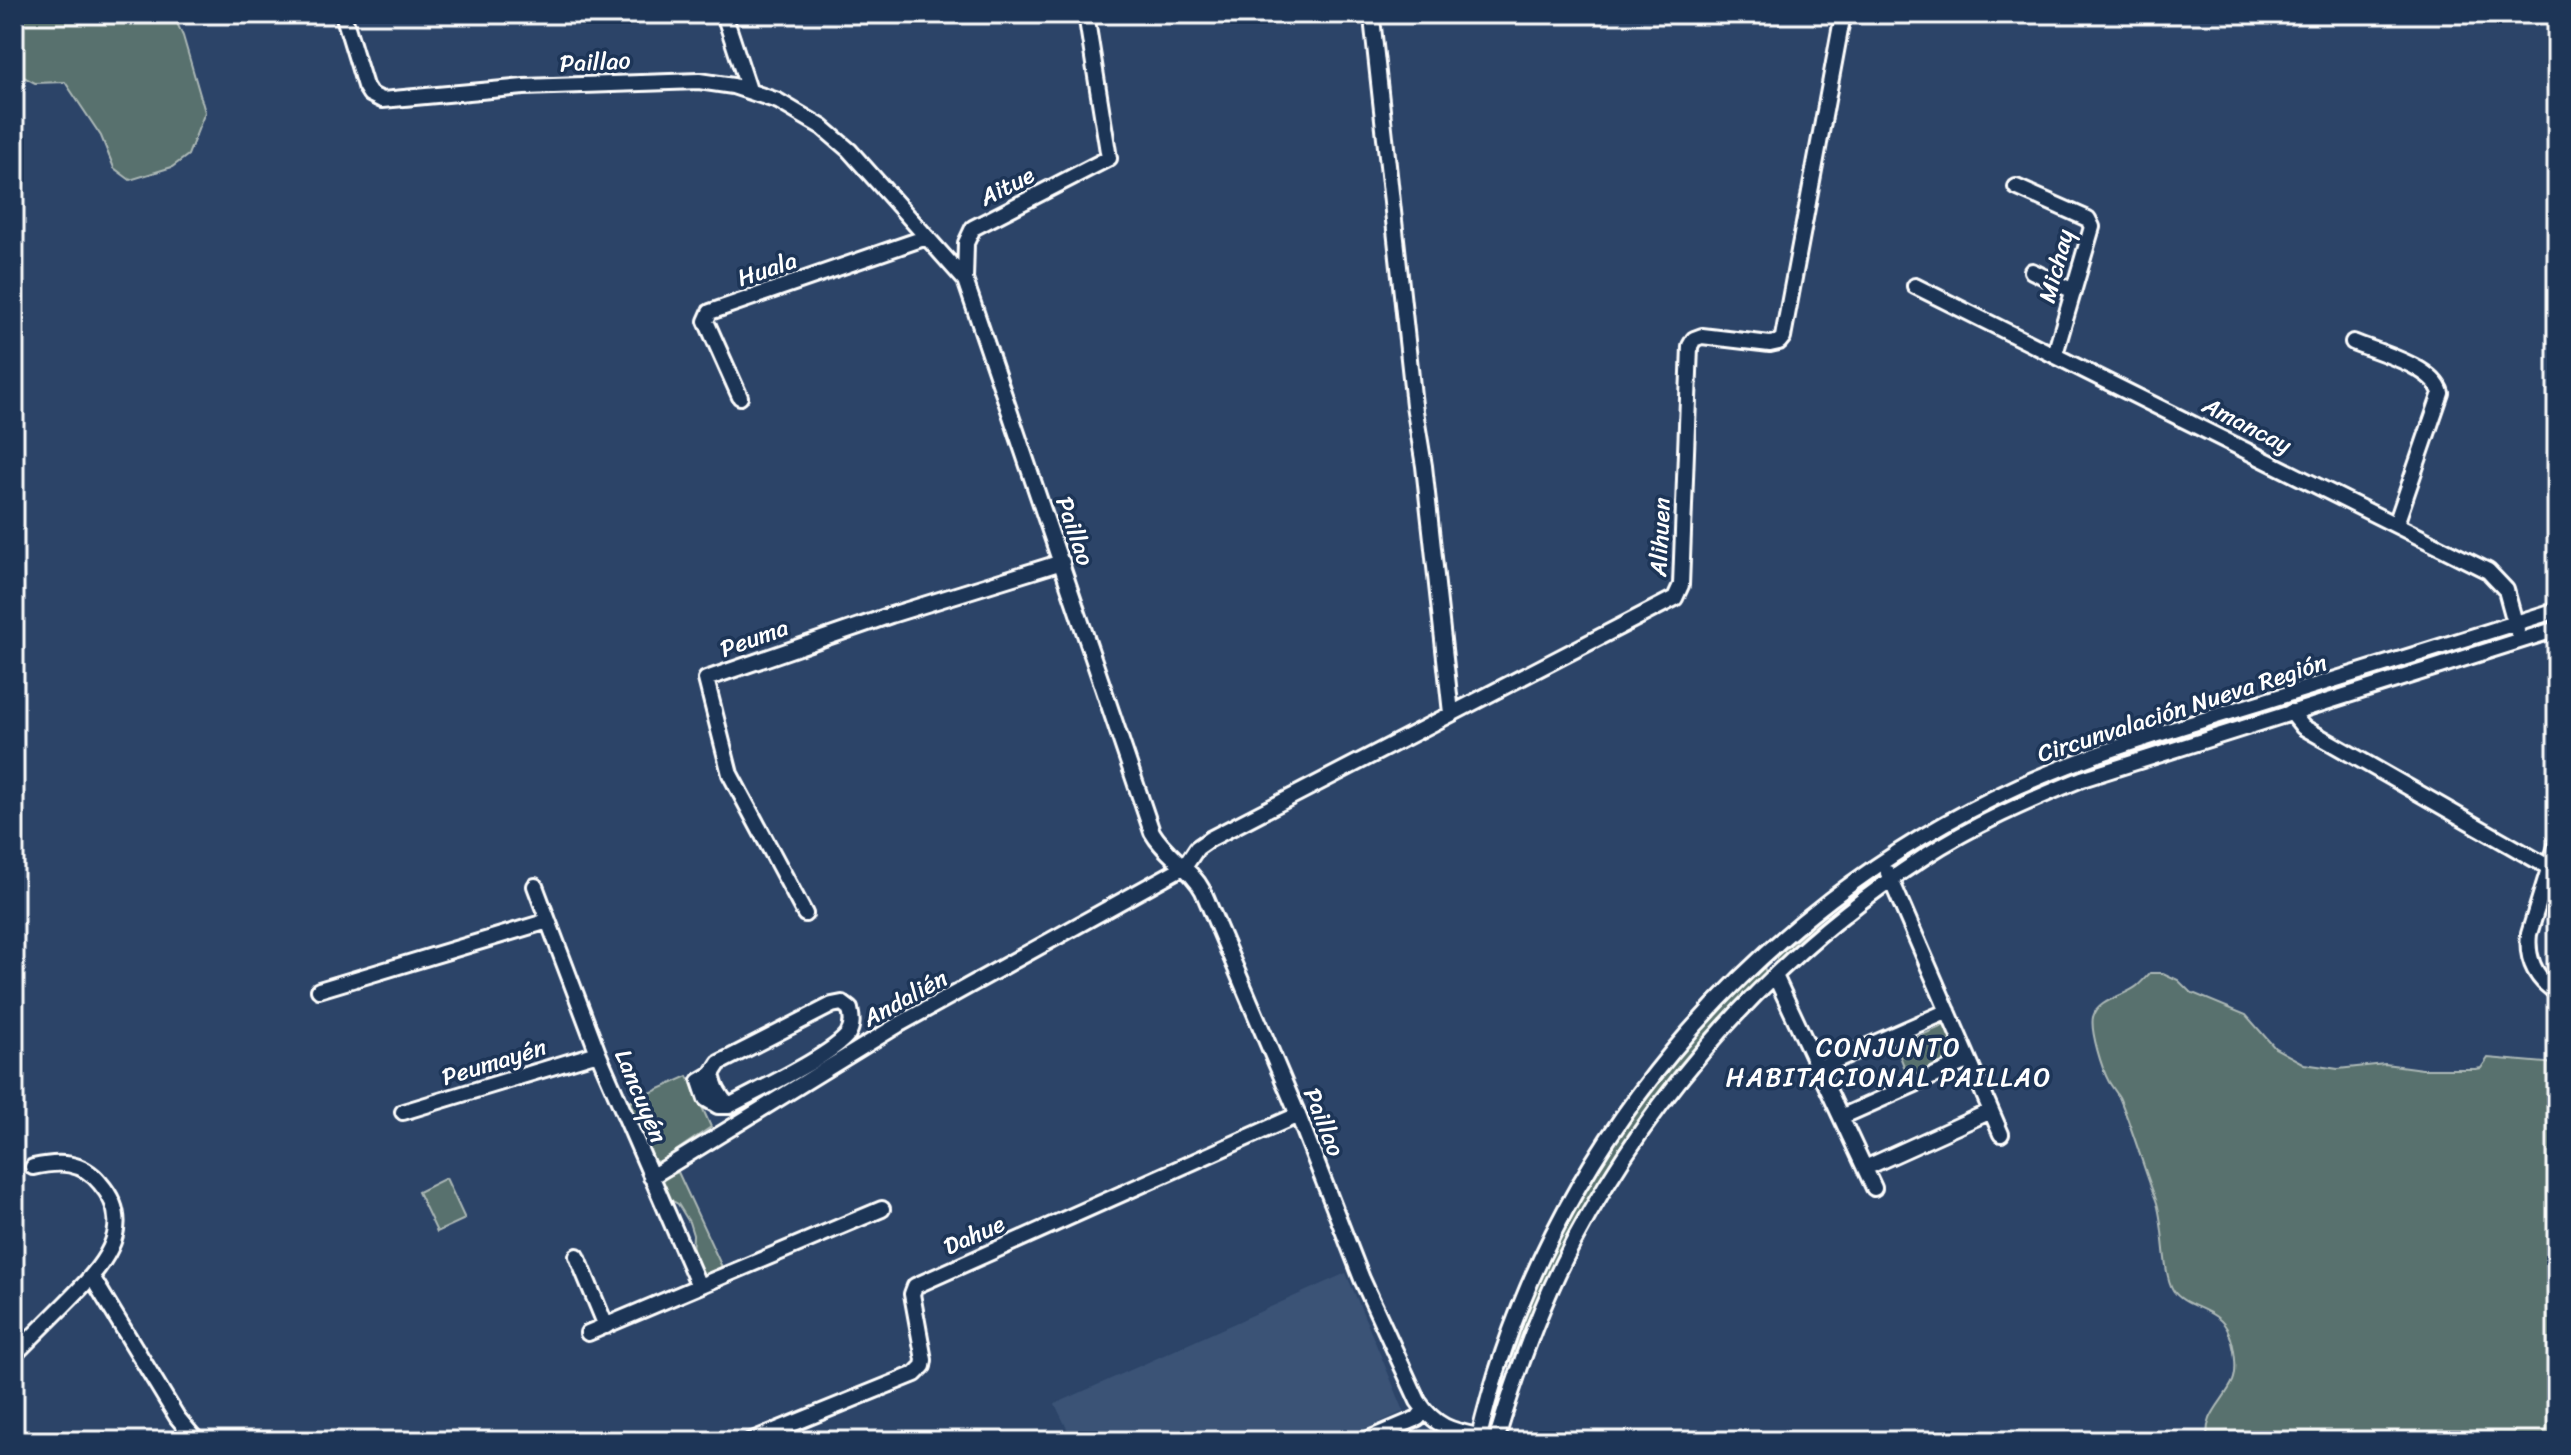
<svg xmlns="http://www.w3.org/2000/svg" width="2571" height="1455" font-family="Sriracha,sans-serif">
<style>
.built{fill:#3a5376}
.green{fill:#58716e;stroke:#acb8b6;stroke-width:2}
.lines{fill:none;stroke-linecap:round;stroke-linejoin:round}
.minor-casing{stroke:#fff;stroke-width:20}
.minor{stroke:#1d3557;stroke-width:14}
.labels{text-anchor:middle;dominant-baseline:central;stroke-width:7;stroke-linejoin:round;paint-order:stroke}
.street-label{font-size:24px;fill:#fff;stroke:#1d3557}
.neighbourhood-label{font-size:26px;letter-spacing:2px;fill:#fff;stroke:#1d3557}
</style>
<rect width="100%" height="100%" fill="#2c4468"/>
<filter id="ink" filterUnits="userSpaceOnUse"><feTurbulence type="fractalNoise" baseFrequency=".0125" numOctaves="2"/><feDisplacementMap in="SourceGraphic" scale="16" xChannelSelector="R" yChannelSelector="G"/><feConvolveMatrix kernelMatrix="1 2 1 2 8 2 1 2 1" color-interpolation-filters="sRGB"/></filter>
<g filter="url(#ink)">
<!-- built -->
<path class="built" d="M1346 1273 1404 1411 1340 1441H1073L1055 1404Z"/>
<!-- green -->
<path class="green" d="M14 14H173L183 36 205 112 188 155 172 167 130 180 114 168 101 136 65 82 35 83 14 72Z
M2513 630 2511 637 2105 766 1895 870 1892 865C1958 819 2031 786 2107 758Z
M1882 873 1887 876 1777 961 1776 957 1779 954Z
M1760 967H1764L1766 973C1673 1059 1601 1163 1548 1278 1535 1306 1521 1331 1511 1361L1507 1360C1543 1260 1592 1164 1657 1081 1688 1040 1725 1004 1760 967Z
M2150 973H2163L2178 980 2190 992 2246 1015 2275 1048 2304 1064 2338 1069 2385 1064 2422 1069H2476L2481 1068 2488 1058 2557 1064V1441H2208C2203 1415 2223 1403 2233 1381 2238 1369 2234 1345 2229 1333 2219 1307 2185 1309 2173 1290 2162 1272 2165 1225 2156 1200 2143 1167 2133 1130 2119 1097 2116 1092 2112 1087 2109 1082 2102 1069 2090 1031 2093 1017 2097 1000 2125 996 2137 986 2142 982 2146 977 2150 973Z
M1945 1025 1951 1028 1963 1057 1909 1079 1896 1046Z
M688 1076 711 1127 661 1161 651 1162 623 1105Z
M678 1172 722 1267 705 1275 700 1272 692 1255 693 1235 689 1222 678 1204 669 1199 660 1180Z
M446 1178 465 1219 437 1232 418 1192Z"/>
<g class="lines">
<defs>
<path id="minor" d="M343 14 365 86 370 94 382 100 524 87 699 81 733 86 778 101 822 127 849 150 965 280 1152 832C1165 855 1190 867 1203 891L1298 1115 1362 1279 1418 1401C1440 1434 1461 1431 1496 1440
M724 14 749 90
M1373 27 1414 405 1424 466 1451 713
M2016 187 2088 219 2092 227 2055 354
M2032 271 2073 291
M965 280 966 243 973 228 1109 158 1086 14
M1915 286 2488 571 2506 590 2517 630
M2353 342C2377 352 2433 366 2441 393L2396 524
M740 397 706 321 710 312 927 237
M2291 712 2303 727 2550 868
M2557 843 2529 934C2526 960 2536 979 2557 993
M1888 873 2001 1134
M535 886 598 1053 699 1286
M805 914 730 774 706 679 891 615 1062 562
M1777 980 1874 1188
M319 990 548 921
M1818 1068 1948 1011
M712 1074 700 1081 706 1099 718 1106H729C756 1091 833 1055 848 1034 853 1026 852 1018 850 1009L842 1003 832 1005 719 1063 712 1074C715 1088 719 1096 729 1106
M403 1112 598 1053
M1841 1117 1969 1060
M1865 1168 1991 1111
M651 1177 898 1025 1185 866 1197 848 1210 839 1675 598 1681 585 1690 346 1694 339 1702 336 1770 344 1779 342 1783 337 1843 14
M577 1256 606 1326
M92 1277 177 1417 197 1441
M588 1333 882 1209
M14 1355C31 1338 49 1320 66 1303 99 1270 140 1229 100 1183 82 1161 59 1161 33 1167
M750 1441 915 1374 923 1366 924 1360 912 1294 915 1286 1298 1115
M1364 1441 1418 1418 1424 1410
M1478 1441C1544 1153 1751 908 2019 786 2096 751 2178 728 2259 703 2358 673 2458 641 2557 610
M1496 1441C1516 1374 1540 1305 1573 1243 1656 1087 1775 954 1924 857 1973 825 2028 801 2082 779L2557 629"/>
</defs>
<!-- minor casing -->
<use href="#minor" class="minor-casing"/>
<!-- minor -->
<use href="#minor" class="minor"/>
</g>
</g>
<g class="labels">
<!-- street labels -->
<g class="street-label">
<text transform="translate(595 62) rotate(-3)">Paillao</text>
<text transform="translate(1007 186) rotate(-27)">Aitue</text>
<text transform="translate(2056 266) rotate(-75)">Michay</text>
<text transform="translate(767 269) rotate(-19)">Huala</text>
<text transform="translate(2247 425) rotate(27)">Amancay</text>
<text transform="translate(1075 531) rotate(71)">Paillao</text>
<text transform="translate(1660 537) rotate(-87)">Alihuen</text>
<text transform="translate(754 638) rotate(-20)">Peuma</text>
<text transform="translate(2182 708) rotate(-18)">Circunvalación Nueva Región</text>
<text transform="translate(905 998) rotate(-29)">Andalién</text>
<text transform="translate(494 1062) rotate(-17)">Peumayén</text>
<text transform="translate(641 1096) rotate(67)">Lancuyén</text>
<text transform="translate(1324 1122) rotate(68)">Paillao</text>
<text transform="translate(974 1235) rotate(-24)">Dahue</text>
</g>
<!-- neighbourhood labels -->
<g class="neighbourhood-label">
<text x="1889" y="1047">CONJUNTO<tspan x="1889" dy="30">HABITACIONAL PAILLAO</tspan></text>
</g>
</g>
<!-- margin -->
<rect width="2571" height="1455" fill="none" stroke="#1d3557" stroke-width="48"/>
<rect x="24" y="24" width="2523" height="1407" fill="none" stroke="#fff" stroke-width="3" filter="url(#ink)"/>
</svg>
